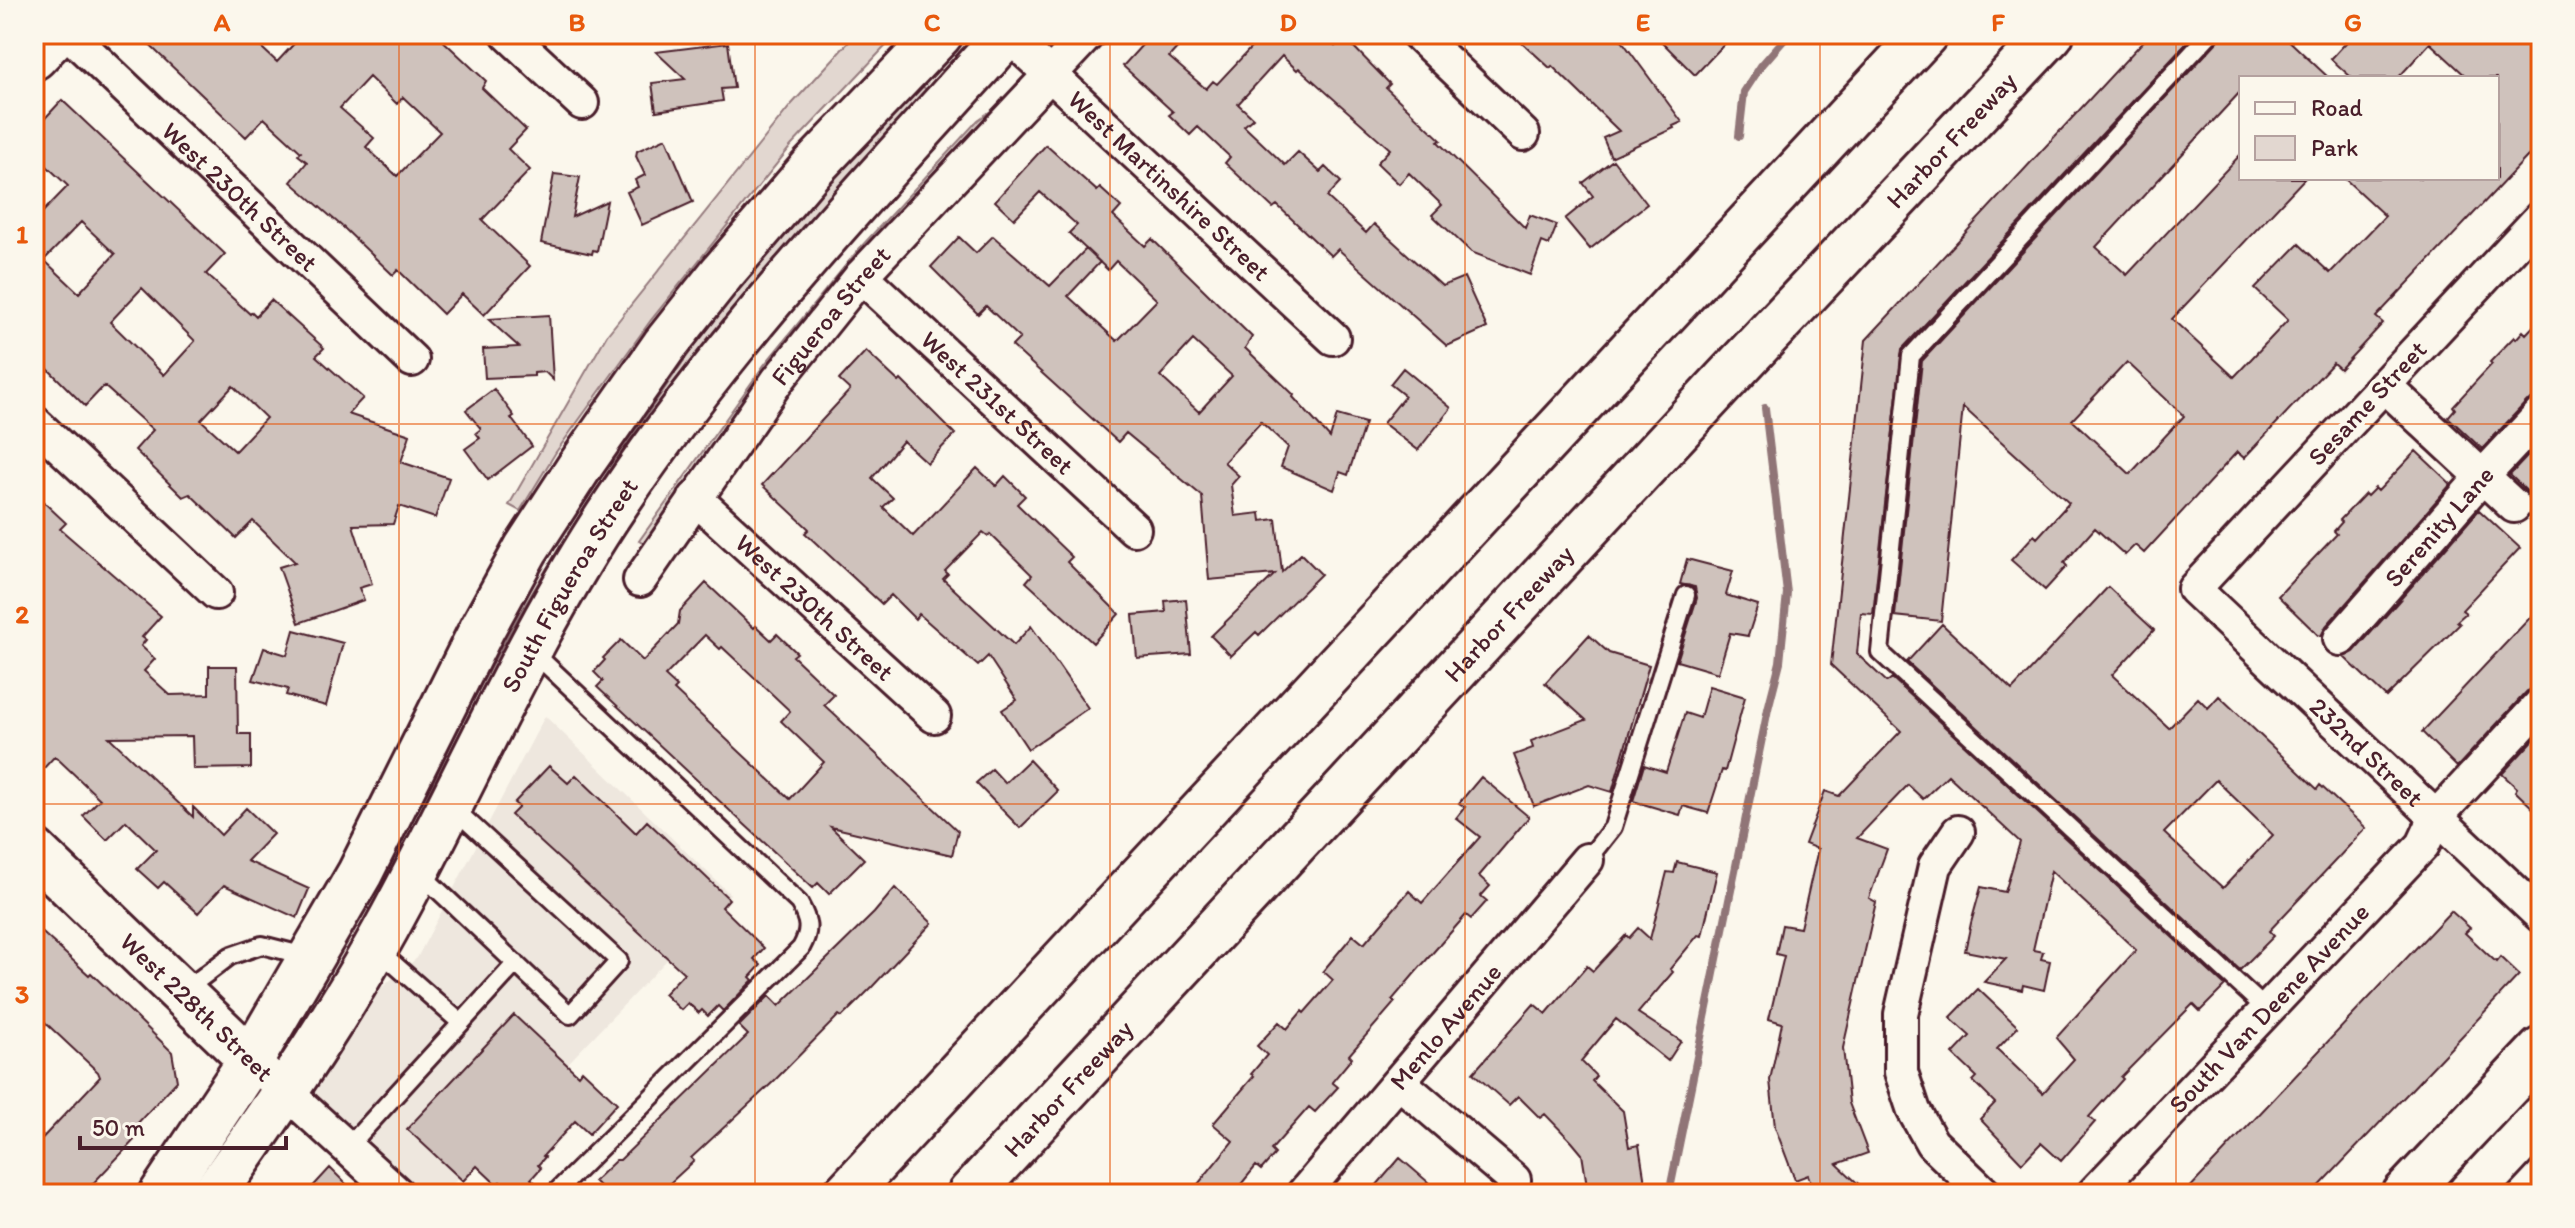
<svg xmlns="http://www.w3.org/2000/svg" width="2575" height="1228" font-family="Itim,sans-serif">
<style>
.built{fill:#eee7de}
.green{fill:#e2d7d0;stroke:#967b7e;stroke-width:2}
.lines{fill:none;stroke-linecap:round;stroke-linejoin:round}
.stream{stroke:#907477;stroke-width:8}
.building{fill:#cfc2bc;stroke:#4a1f2b;stroke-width:2;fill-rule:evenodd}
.lane-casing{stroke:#4a1f2b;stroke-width:22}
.street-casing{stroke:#4a1f2b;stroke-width:38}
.secondary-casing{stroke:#4a1f2b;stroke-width:50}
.primary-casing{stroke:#4a1f2b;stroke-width:50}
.highway-casing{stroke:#4a1f2b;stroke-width:50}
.lane{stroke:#fbf7ec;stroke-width:16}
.street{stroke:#fbf7ec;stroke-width:32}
.secondary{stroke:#fbf7ec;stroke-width:44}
.primary{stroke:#fbf7ec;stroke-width:44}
.highway{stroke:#fbf7ec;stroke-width:44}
.grid{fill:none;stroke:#e8590c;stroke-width:2;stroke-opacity:0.55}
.labels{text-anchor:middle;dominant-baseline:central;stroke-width:8;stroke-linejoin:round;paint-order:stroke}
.street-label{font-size:26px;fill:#4a1f2b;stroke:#fbf7ec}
.neatline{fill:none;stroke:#e8590c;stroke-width:3}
.grid-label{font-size:26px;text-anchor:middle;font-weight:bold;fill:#e8590c}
</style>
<rect width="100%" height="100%" fill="#fbf7ec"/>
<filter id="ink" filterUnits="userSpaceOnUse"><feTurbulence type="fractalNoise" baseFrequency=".0125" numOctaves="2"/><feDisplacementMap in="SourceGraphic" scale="16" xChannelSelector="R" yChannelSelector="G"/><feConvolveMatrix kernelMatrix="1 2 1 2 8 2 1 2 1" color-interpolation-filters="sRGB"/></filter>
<g filter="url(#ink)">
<!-- built -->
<path class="built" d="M545 716 730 894 443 1194H405L275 1077 417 958Z"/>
<!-- green -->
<path class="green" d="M856 34H897L791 146 651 320 556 452 520 511 509 505 607 335 791 105Z
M922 86 932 94 817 221 420 833 412 831C471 689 549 557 636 430 668 384 699 336 735 292 793 220 858 154 922 86Z
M1002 103 789 343 644 544 639 541 764 365 859 249 978 120Z"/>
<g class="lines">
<!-- stream -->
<path class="stream" d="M1739 136 1744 92 1761 66 1789 34
M1669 1194 1768 709 1780 662 1787 593 1765 408"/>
</g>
<!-- building -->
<path class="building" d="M138 34H247L277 62 303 34H436L486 81 482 88 526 130 508 149 530 170 482 220 530 266 484 315 462 294 443 314 398 270 393 275 345 229 291 182 307 162 298 155 301 152 264 118 246 137ZM369 77 397 104 403 97 440 132 397 176 366 147 374 138 340 108Z
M1152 34H1190L1169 57 1206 89 1213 81 1217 84 1261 37 1258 34H1323L1335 46 1344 37 1390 84 1386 88 1441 140 1438 142 1525 228 1530 215 1557 225 1549 245 1542 242 1530 275 1471 252 1432 215 1442 205 1409 173 1399 184 1377 163 1390 149 1299 68 1297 70 1282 56 1238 104 1253 118 1244 126 1285 165 1298 152 1320 172 1325 167 1341 182 1327 197 1366 233 1374 224 1442 286 1464 277 1487 328 1447 346 1338 249 1331 256 1277 205 1273 208 1225 163 1230 157 1198 127 1190 135 1169 115 1173 112 1123 66Z
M1513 34H1617L1682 122 1673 126 1674 128 1611 157 1603 138 1619 131 1552 66 1550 68Z
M1654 34H1734L1695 75Z
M2150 34H2195L1902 349 1873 614 1861 613 1857 654 1887 682 1892 678 2225 986 2200 1011 2193 1004 2121 1077 2123 1079 2089 1117 2095 1122 2061 1161 2041 1143 2022 1163 1980 1119 1995 1103 1973 1081 1977 1077 1953 1054 1970 1036 1950 1018 1978 989 2018 1027 1997 1049 2043 1093 2074 1059 2056 1038 2136 950 2051 871 2033 950 2043 952 2041 959 2050 961 2044 990 2023 985 2022 990 1984 982 2006 959 1965 951 1971 923 1981 887 2005 892 2020 842 1948 775 1923 799 1908 785 1857 838 1887 849 1869 898 1876 902 1843 1048 1849 1103 1868 1153 1837 1164 1869 1194H1815L1808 1175 1795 1180 1775 1127 1770 1080 1782 1023 1769 1019 1784 956 1776 954 1782 925 1800 928 1818 849 1805 844 1825 791 1839 796 1901 731 1831 665 1866 340Z
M2221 34H2282L2329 78H2241V91L2096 247 2127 275 2241 154V178H2305L2172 319 2234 377 2288 320 2255 289 2299 244 2330 273 2385 216 2344 178H2497V78H2468L2430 43 2398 78H2352L2331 59 2354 34H2541V168L2528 156 2376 317 2383 323 2340 369 2333 363 2244 458 2237 452 2144 553 2135 545 2125 555 2095 528 2064 563 2067 566 2045 590 2011 560 2034 535 2037 538 2069 503 1963 407 1941 621 1895 616 1922 361 2218 41ZM2127 362 2184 416 2130 474 2072 420Z
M728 43 734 88 721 89 723 101 656 111 652 83 685 79 656 52Z
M62 100 225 254 206 274 250 314 252 312 256 316 271 300 324 348 316 356 363 398 348 414 410 435 401 462 449 478 435 518 399 506 393 524 353 525 372 584 359 588 364 600 299 623 279 567 295 562 253 521 236 538 190 494 183 497 135 450 153 430 104 386 85 406 34 355V221L68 186 34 154V130ZM81 222 115 254 79 293 44 260ZM142 288 195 341 164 375 110 322ZM233 386 266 418 235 451 201 420Z
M666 138 693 202 642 225 627 192 638 187 635 180 645 175 636 156 637 151Z
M1046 145 1097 191 1100 188 1121 207 1113 216 1145 246 1152 239 1252 337 1245 348 1294 395 1293 397 1330 438 1337 415 1365 423 1348 475 1340 472 1334 490 1281 467 1288 447 1261 422 1224 462 1239 476 1231 485 1235 516 1260 513 1261 521 1276 519 1282 572 1301 554 1321 574 1259 635 1256 632 1231 656 1211 636 1275 574 1209 580 1202 496 1126 433 1118 442 1012 346 1020 338 986 306 978 314 931 267 959 237 976 253 993 236 1050 286 1086 249 1100 262 1068 296 1117 341 1157 300 1116 261 1108 270 1069 233 1077 225 1040 192 1014 219 995 201ZM1193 340 1232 376 1199 412 1160 376Z
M1613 160 1647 204 1590 249 1565 219 1593 196 1583 183Z
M554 174 580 177 572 217 607 201 597 251 593 250 592 254 541 243Z
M549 315 553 380 545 372 534 373V376L485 378 483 349 519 347 488 319Z
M2541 318V396L2527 401 2482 449 2448 417 2455 409 2453 406 2492 364 2490 362 2514 337 2516 339 2523 331 2526 334Z
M866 351 899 382 901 380 955 434 927 463 903 441 872 478 893 498 883 507 913 536 977 468 996 486 1005 476 1025 496 1017 504 1072 557 1067 562 1119 614 1093 643 1026 582 1032 575 990 534 988 536 983 532 945 571 948 574 943 579 1014 645 1031 626 1088 708 1028 749 1002 710 1017 700 988 656 978 666 919 614 915 619 891 595 882 604 805 533 809 529 762 485 850 390 839 380Z
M1403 368 1451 408 1418 450 1383 423 1405 396 1390 384Z
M494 389 514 416 511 418 532 446 488 480 465 449 480 438 476 433 481 429 466 410Z
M2541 442V505L2510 475Z
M2416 451 2451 484 2326 626 2321 636 2318 635 2278 596 2337 534 2334 531 2342 522 2340 520 2365 494 2367 496 2375 488 2378 491Z
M34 493 66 523 60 529 161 616 142 637 146 640 141 646 155 659 144 671 170 695 209 694V666H237L238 734H251V768L193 769 192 736 109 737 193 817V807L221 835 246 808 273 834 247 861 309 889 297 918 224 885 198 913 164 882 158 888 137 869 156 850 126 821 107 840 83 816 100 799 59 760 54 757 34 779Z
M2479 510 2520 548 2462 610 2466 613 2457 621 2460 624 2386 697 2344 657 2354 652Z
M1687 559 1733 571 1726 595 1758 605 1748 636 1730 633 1718 673 1677 661 1697 598 1695 587 1680 584Z
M706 583 754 628 756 626 771 640 777 634 797 653 793 656 834 695 824 705 958 831 952 855 831 827 864 859 829 894 818 883 813 888 597 687 603 681 594 672 605 660 603 658 621 640 643 661 678 624 680 611ZM705 635 720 649 722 647 790 711 781 721 824 762 790 799 674 690 677 687 665 676Z
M2108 587 2154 630 2112 675 2169 728 2198 698 2208 708 2219 696 2317 789 2320 785 2366 828 2269 931 2274 936 2240 970 1907 662 1942 624 2012 690ZM2216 780 2273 835 2223 888 2164 833Z
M1186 599 1191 654 1137 658 1133 615 1166 612 1165 601Z
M2541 606V686L2527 691 2457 767 2422 732Z
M294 630 343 643 326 706 286 695 288 689 253 680 264 648 287 655Z
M1589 635 1609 653 1649 665 1612 792 1589 785 1534 806 1514 755 1533 748 1531 741 1586 720 1545 683Z
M1709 686 1745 697 1725 771 1722 770 1708 813 1683 806 1680 815 1633 801 1644 765 1666 772 1685 713 1700 718Z
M2541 732V816L2515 791 2517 788 2502 774Z
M1029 760 1058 791 1020 828 976 783 992 769 1005 783Z
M549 766 568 783 576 775 636 833 647 821 729 899 722 907 764 948 754 959 761 965 750 977 753 980 723 1011 718 1006 708 1016 702 1010 699 1013 688 1003 681 1010 664 994 684 973 511 815 519 807 514 803Z
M1481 777 1529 817 1479 876 1490 886 1481 896 1487 901 1471 919 1466 915 1415 973 1392 1000 1395 1002 1349 1055 1352 1058 1332 1082 1338 1087 1315 1112 1309 1107 1271 1150 1275 1154 1261 1170 1256 1166 1233 1194H1190L1233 1141 1213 1124 1254 1076 1251 1074 1267 1055 1257 1046 1279 1022 1287 1029 1302 1011 1304 1013 1333 980 1323 971 1353 935 1364 944 1409 891 1422 903 1480 837 1456 818 1465 807 1459 803Z
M1677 862 1717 872 1702 936 1698 935 1670 969 1673 972 1638 1013 1681 1041 1668 1061 1616 1019 1581 1061 1596 1076 1592 1081 1623 1111 1629 1147 1639 1145 1645 1182 1588 1192 1582 1154 1572 1142 1545 1114 1540 1118 1518 1096 1509 1105 1473 1073 1534 1004 1546 1014 1587 966 1593 971 1626 935 1629 938 1638 928 1650 939 1667 872 1674 873Z
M895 888 932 923 872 987 842 1017 839 1015 773 1082 691 1158 694 1161 658 1194H607L594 1181 616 1160H620L748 1035 739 1026 769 996 779 1006 874 913Z
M2451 911 2470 928 2465 933 2496 962 2500 957 2519 975 2447 1052 2312 1194H2184Z
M34 925 89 975 91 973 172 1052 177 1081 134 1127 140 1134 83 1194H34V1147L100 1077 98 1072 34 1012Z
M514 1015 578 1075 582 1070 617 1103 589 1134 575 1121 543 1156 545 1157 538 1165 541 1168 531 1179 544 1190 543 1194H513L500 1182 497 1185 477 1166 463 1181 407 1129Z
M1400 1158 1428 1182 1418 1194H1369Z
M330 1168 356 1194H306Z"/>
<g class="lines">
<defs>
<path id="lane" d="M2210 34 1911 356 1880 652 2267 1010
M531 650 799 903C809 921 811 930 801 948L554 1194
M1587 860 1613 827 1686 595
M420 873 570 1015 619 961 451 806
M378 950 461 1023
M184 991 230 956 262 945 309 957
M347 1148 516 963"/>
<g id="street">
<path id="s1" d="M69 34 412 360"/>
<path d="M508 34 582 103"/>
<path id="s2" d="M1007 34 1333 338"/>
<path d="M1418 34 1523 134"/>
<path id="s3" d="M2541 217 2194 589 2541 916"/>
<path id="s4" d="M861 276 1134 529"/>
<path d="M2384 385 2514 506"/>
<path d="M34 422 216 593"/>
<path id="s5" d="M695 498 934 716"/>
<path id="s6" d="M640 580 777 381 861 276 1088 34"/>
<path id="s7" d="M2340 639 2483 476 2541 414"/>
<path d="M1958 832 1935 866 1901 1014V1072L1914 1111 1932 1143 1985 1194"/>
<path d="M251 1060 398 1194"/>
<path d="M1399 1082 1514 1180"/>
<path id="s8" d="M1303 1194 1587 860"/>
<path id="s9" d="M2093 1194 2423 845 2436 817 2541 704"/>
</g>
<path id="secondary" d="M34 57 56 34
M34 851 251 1060"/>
<g id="primary">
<path d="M162 1194 251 1060 360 873 482 629 526 549 580 466 664 346 722 273 811 169 940 34"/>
<path id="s10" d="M214 1194C281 1099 347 1004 401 901 472 768 532 628 617 502 730 333 872 185 1008 34"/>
<path d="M2405 1194 2541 1050"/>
<path d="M2470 1194 2541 1118"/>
</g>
<g id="highway">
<path d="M846 1194 1925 34"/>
<path id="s11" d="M970 1194 1725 380 2051 34"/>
</g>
</defs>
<!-- lane casing -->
<use href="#lane" class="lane-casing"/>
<!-- street casing -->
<use href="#street" class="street-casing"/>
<!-- secondary casing -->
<use href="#secondary" class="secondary-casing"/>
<!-- primary casing -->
<use href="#primary" class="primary-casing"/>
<!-- highway casing -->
<use href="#highway" class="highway-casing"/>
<!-- lane -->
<use href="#lane" class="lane"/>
<!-- street -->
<use href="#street" class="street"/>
<!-- secondary -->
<use href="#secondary" class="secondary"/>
<!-- primary -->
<use href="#primary" class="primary"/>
<!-- highway -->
<use href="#highway" class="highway"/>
</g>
</g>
<!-- grid -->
<path class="grid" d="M399 34V1194M755 34V1194M1110 34V1194M1465 34V1194M1820 34V1194M2176 34V1194M34 424H2541M34 804H2541"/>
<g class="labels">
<!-- street labels -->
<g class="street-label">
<text stroke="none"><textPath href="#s11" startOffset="1440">Harbor Freeway</textPath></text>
<text stroke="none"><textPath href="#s2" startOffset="222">West Martinshire Street</textPath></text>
<text stroke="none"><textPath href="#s1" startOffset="236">West 230th Street</textPath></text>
<text stroke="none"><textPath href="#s6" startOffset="326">Figueroa Street</textPath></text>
<text stroke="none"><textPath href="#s4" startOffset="186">West 231st Street</textPath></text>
<text transform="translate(2367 403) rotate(-47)">Sesame Street</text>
<text stroke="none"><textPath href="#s7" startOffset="150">Serenity Lane</textPath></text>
<text stroke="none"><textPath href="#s10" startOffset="706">South Figueroa Street</textPath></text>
<text stroke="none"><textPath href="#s5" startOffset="162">West 230th Street</textPath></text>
<text stroke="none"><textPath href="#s11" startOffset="792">Harbor Freeway</textPath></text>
<text stroke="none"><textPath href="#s3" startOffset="746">232nd Street</textPath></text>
<text transform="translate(197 1007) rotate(44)">West 228th Street</text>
<text stroke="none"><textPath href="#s9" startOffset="256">South Van Deene Avenue</textPath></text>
<text stroke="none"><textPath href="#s8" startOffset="220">Menlo Avenue</textPath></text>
<text stroke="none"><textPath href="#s11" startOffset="144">Harbor Freeway</textPath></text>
</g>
</g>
<!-- margin -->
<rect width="2575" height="1228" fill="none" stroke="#fbf7ec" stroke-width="88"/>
<!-- legend -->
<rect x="2239" y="76" width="260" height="104" fill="#fbf7ec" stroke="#b4a19f" stroke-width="2"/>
<rect x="2255" y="102" width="40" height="12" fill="#fbf7ec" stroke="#b4a19f" stroke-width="2"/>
<text x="2311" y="116" font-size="24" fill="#4a1f2b">Road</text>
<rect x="2255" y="136" width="40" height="24" fill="#e2d7d0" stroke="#b4a19f" stroke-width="2"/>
<text x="2311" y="156" font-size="24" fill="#4a1f2b">Park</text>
<!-- scale -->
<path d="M80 1136v12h206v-12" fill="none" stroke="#4a1f2b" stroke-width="4"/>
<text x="92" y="1136" font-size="24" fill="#4a1f2b" stroke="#fbf7ec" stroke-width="6" paint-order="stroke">50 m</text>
<rect x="44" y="44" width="2487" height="1140" class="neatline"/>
<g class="grid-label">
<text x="222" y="31">A</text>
<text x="577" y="31">B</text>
<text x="932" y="31">C</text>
<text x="1288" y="31">D</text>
<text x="1643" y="31">E</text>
<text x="1998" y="31">F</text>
<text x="2353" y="31">G</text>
<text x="22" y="243">1</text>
<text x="22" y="623">2</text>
<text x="22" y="1003">3</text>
</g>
</svg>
